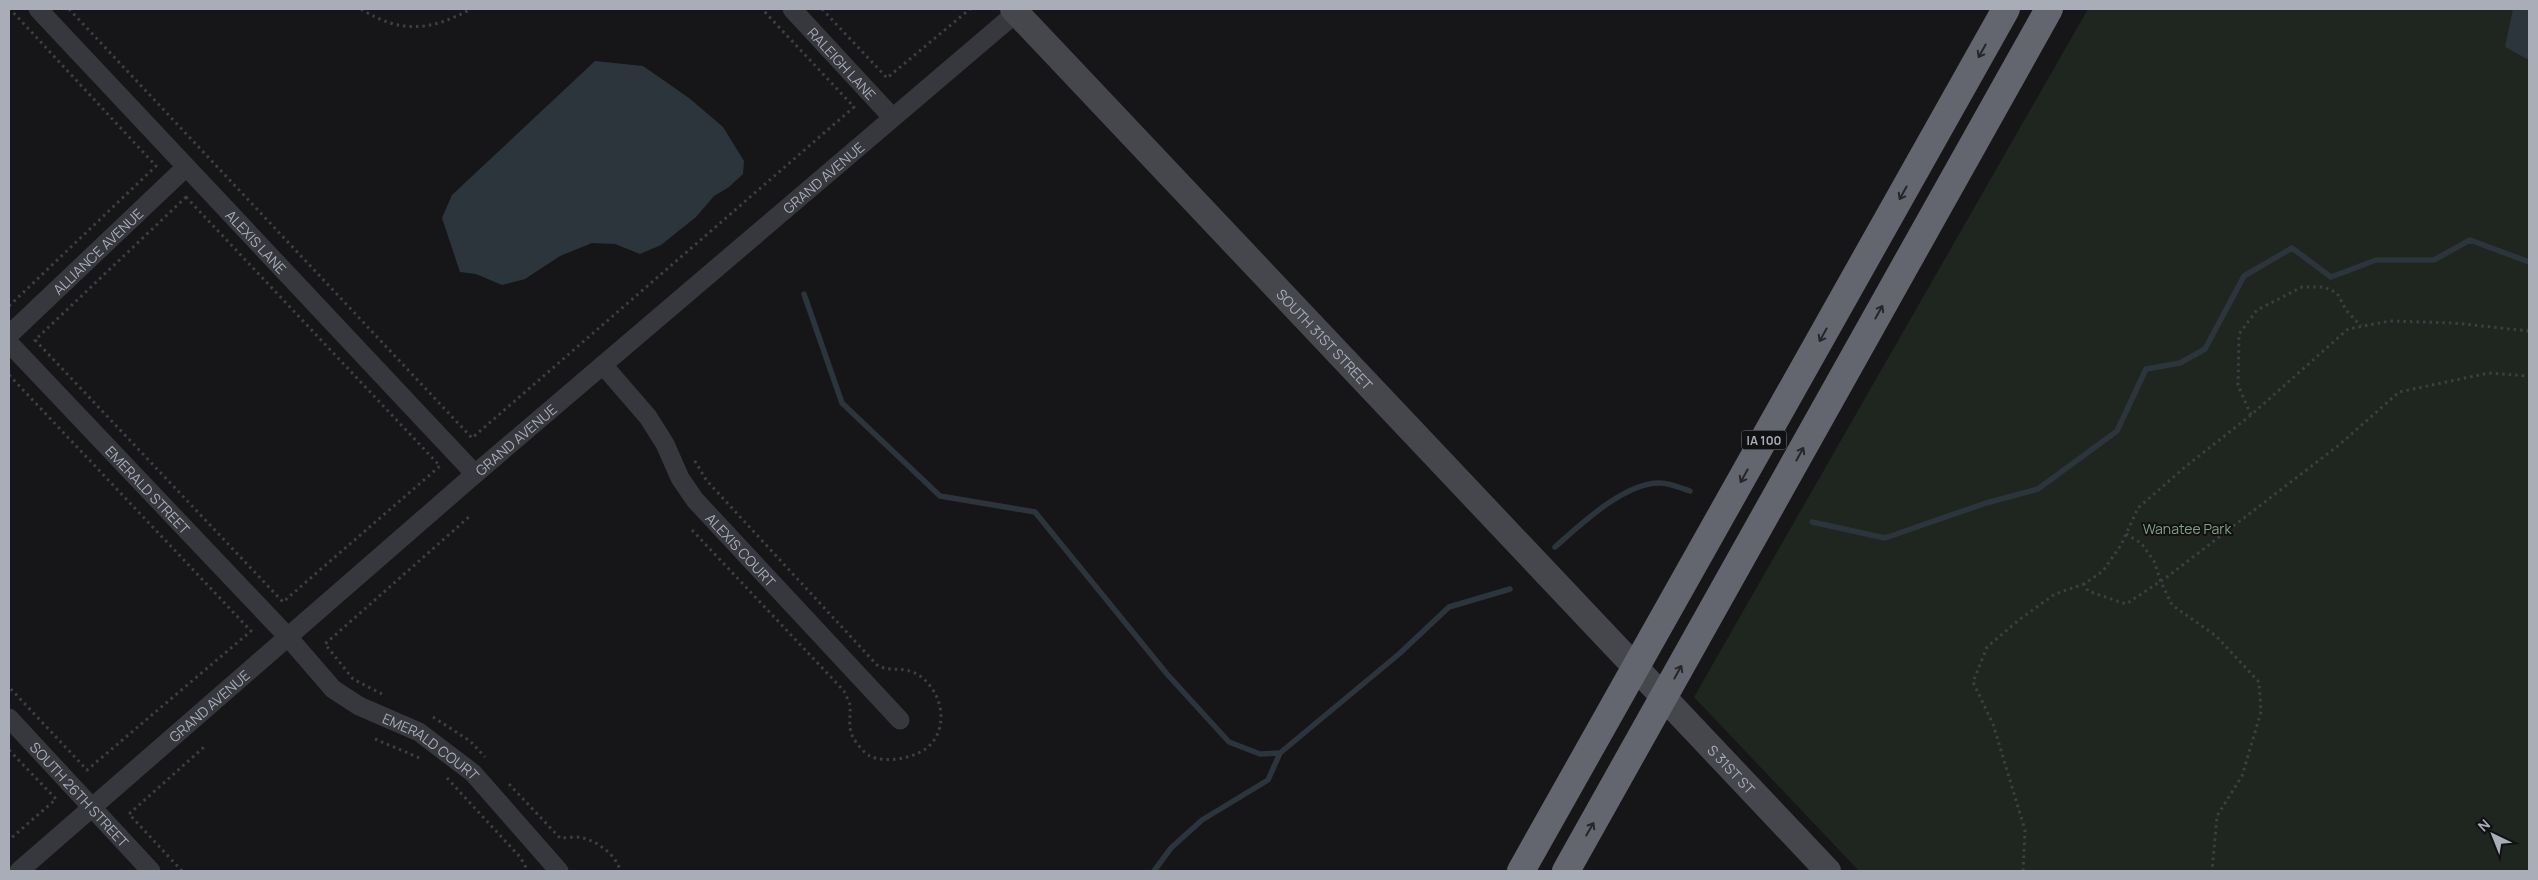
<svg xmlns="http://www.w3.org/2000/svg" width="2538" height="880" font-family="Manrope,sans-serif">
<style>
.green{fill:#1e261f}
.water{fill:#2c353c}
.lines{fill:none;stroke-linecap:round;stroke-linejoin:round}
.stream{stroke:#2c353c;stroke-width:5.5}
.path{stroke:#3d3f44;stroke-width:3;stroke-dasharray:2.5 4;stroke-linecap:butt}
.street{stroke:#37383d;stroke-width:19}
.secondary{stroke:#45474d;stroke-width:26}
.highway{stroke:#63666e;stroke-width:28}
.oneway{stroke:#26262a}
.labels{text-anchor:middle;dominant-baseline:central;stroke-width:4;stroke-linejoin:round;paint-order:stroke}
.shield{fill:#111113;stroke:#7b7e86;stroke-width:1}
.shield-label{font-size:12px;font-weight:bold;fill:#a8adb8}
.street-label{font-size:14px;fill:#a8adb8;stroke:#111113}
.park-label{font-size:14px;fill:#7fa381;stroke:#111113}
</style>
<rect width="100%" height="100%" fill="#161618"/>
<!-- green -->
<path class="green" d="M2088 9H2529V871H1859L1694 697Z"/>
<!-- water -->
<path class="water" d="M2513 9H2529V60L2505 47Z
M595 61 643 66 689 98 723 127 744 161 743 174 729 187 714 196 696 217 661 245 640 254 615 244 592 243 560 256 525 279 502 285 476 274 460 272 442 218 452 195Z"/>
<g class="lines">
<!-- stream -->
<path class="stream" d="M804 294 842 403 940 496 1035 512 1167 674 1229 742 1260 754 1280 753
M1812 522 1885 538 1986 503 2038 489 2117 431 2146 369 2180 363 2205 349 2244 276 2292 248 2331 277 2376 260H2434L2470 240 2529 262
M1555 547C1580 525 1625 482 1660 483 1670 483 1681 488 1690 491
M1154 871 1171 848 1202 820 1268 780 1280 753 1399 654 1449 607 1510 589"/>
<!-- path -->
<path class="path" d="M69 9 472 438 854 107 762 9
M361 9C401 34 430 31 471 9
M822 9 887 78 970 9
M186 197 440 466 283 602 35 340Z
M9 306 156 166 10 9
M2529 331 2454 323 2390 321 2348 329 2251 415 2185 467 2138 508 2121 545 2103 571 2084 584 2088 591 2126 604 2167 577 2339 445 2399 392 2489 373 2529 376
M9 375 251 631 87 770 9 687
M2251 415 2238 385 2239 334 2257 310 2302 287H2324L2337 293 2346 310 2361 326
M692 530 844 691C846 696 849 701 850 705 851 717 847 728 854 739 857 744 865 754 870 756 886 764 919 758 931 744 949 724 941 691 920 676 904 665 891 673 877 665L707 481 693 458
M2126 534 2141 543 2154 561 2161 582 2172 605 2216 636 2259 682 2261 712 2242 776 2217 816 2212 871
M382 694 353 679 325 644 470 516
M433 717 470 741 485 757
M375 739 422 759
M9 750 56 799 9 840
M447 778 520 857 528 871
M509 784 560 838C567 838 577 836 583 838 599 842 617 856 620 871
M182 871 129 814 204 747
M2023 871 2025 830 1993 724 1973 682 1987 647 2020 619 2055 594 2084 584"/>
<!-- street -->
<g class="street">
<path id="s1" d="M38 9 475 474"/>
<path id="s2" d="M792 9 892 117"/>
<path id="s3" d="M9 335 186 167"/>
<path id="s4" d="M9 343 288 637 333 689 359 706 419 732 473 773 559 871"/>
<path id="s5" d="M603 365 648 417 665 444 680 478 695 500 900 720"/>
<path id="s6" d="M9 718 151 871"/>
<path id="s7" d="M19 871 475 474 1017 12"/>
</g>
<!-- secondary -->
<path class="secondary" id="s8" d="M1013 9 1828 871"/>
<!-- highway -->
<path class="highway" d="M1521 871 2006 9
M1566 871 2049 9"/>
</g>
<!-- one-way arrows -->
<defs><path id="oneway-shaft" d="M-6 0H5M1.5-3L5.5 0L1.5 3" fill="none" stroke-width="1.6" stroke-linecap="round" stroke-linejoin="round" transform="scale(1.25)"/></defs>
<g class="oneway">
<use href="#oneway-shaft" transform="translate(1982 51) rotate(119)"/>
<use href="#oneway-shaft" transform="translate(1903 193) rotate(119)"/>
<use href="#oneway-shaft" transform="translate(1879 312) rotate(-61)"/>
<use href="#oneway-shaft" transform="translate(1823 335) rotate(119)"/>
<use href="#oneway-shaft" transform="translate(1800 454) rotate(-61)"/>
<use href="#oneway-shaft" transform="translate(1744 476) rotate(119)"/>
<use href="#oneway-shaft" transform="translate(1678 672) rotate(-61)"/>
<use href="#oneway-shaft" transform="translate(1590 829) rotate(-60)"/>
</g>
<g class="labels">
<!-- shield labels -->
<rect class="shield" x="1741.5" y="430.5" width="45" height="19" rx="4"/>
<g class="shield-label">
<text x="1764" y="440">IA 100</text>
</g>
<!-- street labels -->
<g class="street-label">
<text stroke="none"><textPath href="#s2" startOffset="74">RALEIGH LANE</textPath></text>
<text stroke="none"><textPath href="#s7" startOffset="1062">GRAND AVENUE</textPath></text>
<text stroke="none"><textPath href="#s1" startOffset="319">ALEXIS LANE</textPath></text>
<text stroke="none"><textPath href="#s3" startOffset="122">ALLIANCE AVENUE</textPath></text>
<text stroke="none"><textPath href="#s8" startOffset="454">SOUTH 31ST STREET</textPath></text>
<text stroke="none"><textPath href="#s7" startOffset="658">GRAND AVENUE</textPath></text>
<text stroke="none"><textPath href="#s4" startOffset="202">EMERALD STREET</textPath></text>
<text stroke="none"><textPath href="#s5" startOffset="232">ALEXIS COURT</textPath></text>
<text stroke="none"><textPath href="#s7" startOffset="252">GRAND AVENUE</textPath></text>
<text stroke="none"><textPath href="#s4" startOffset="588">EMERALD COURT</textPath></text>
<text stroke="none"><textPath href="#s8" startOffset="1046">S 31ST ST</textPath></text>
<text stroke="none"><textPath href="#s6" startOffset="104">SOUTH 26TH STREET</textPath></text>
</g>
<!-- park labels -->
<g class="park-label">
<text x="2187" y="528">Wanatee Park</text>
</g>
</g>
<!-- border -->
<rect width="2538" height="880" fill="none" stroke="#a8adb8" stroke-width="20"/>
<!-- north arrow -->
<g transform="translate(2493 835) rotate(317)" stroke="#111113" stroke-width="4" paint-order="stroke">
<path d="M0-4L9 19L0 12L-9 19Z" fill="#a8adb8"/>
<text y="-8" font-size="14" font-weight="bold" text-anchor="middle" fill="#a8adb8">N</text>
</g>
</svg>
